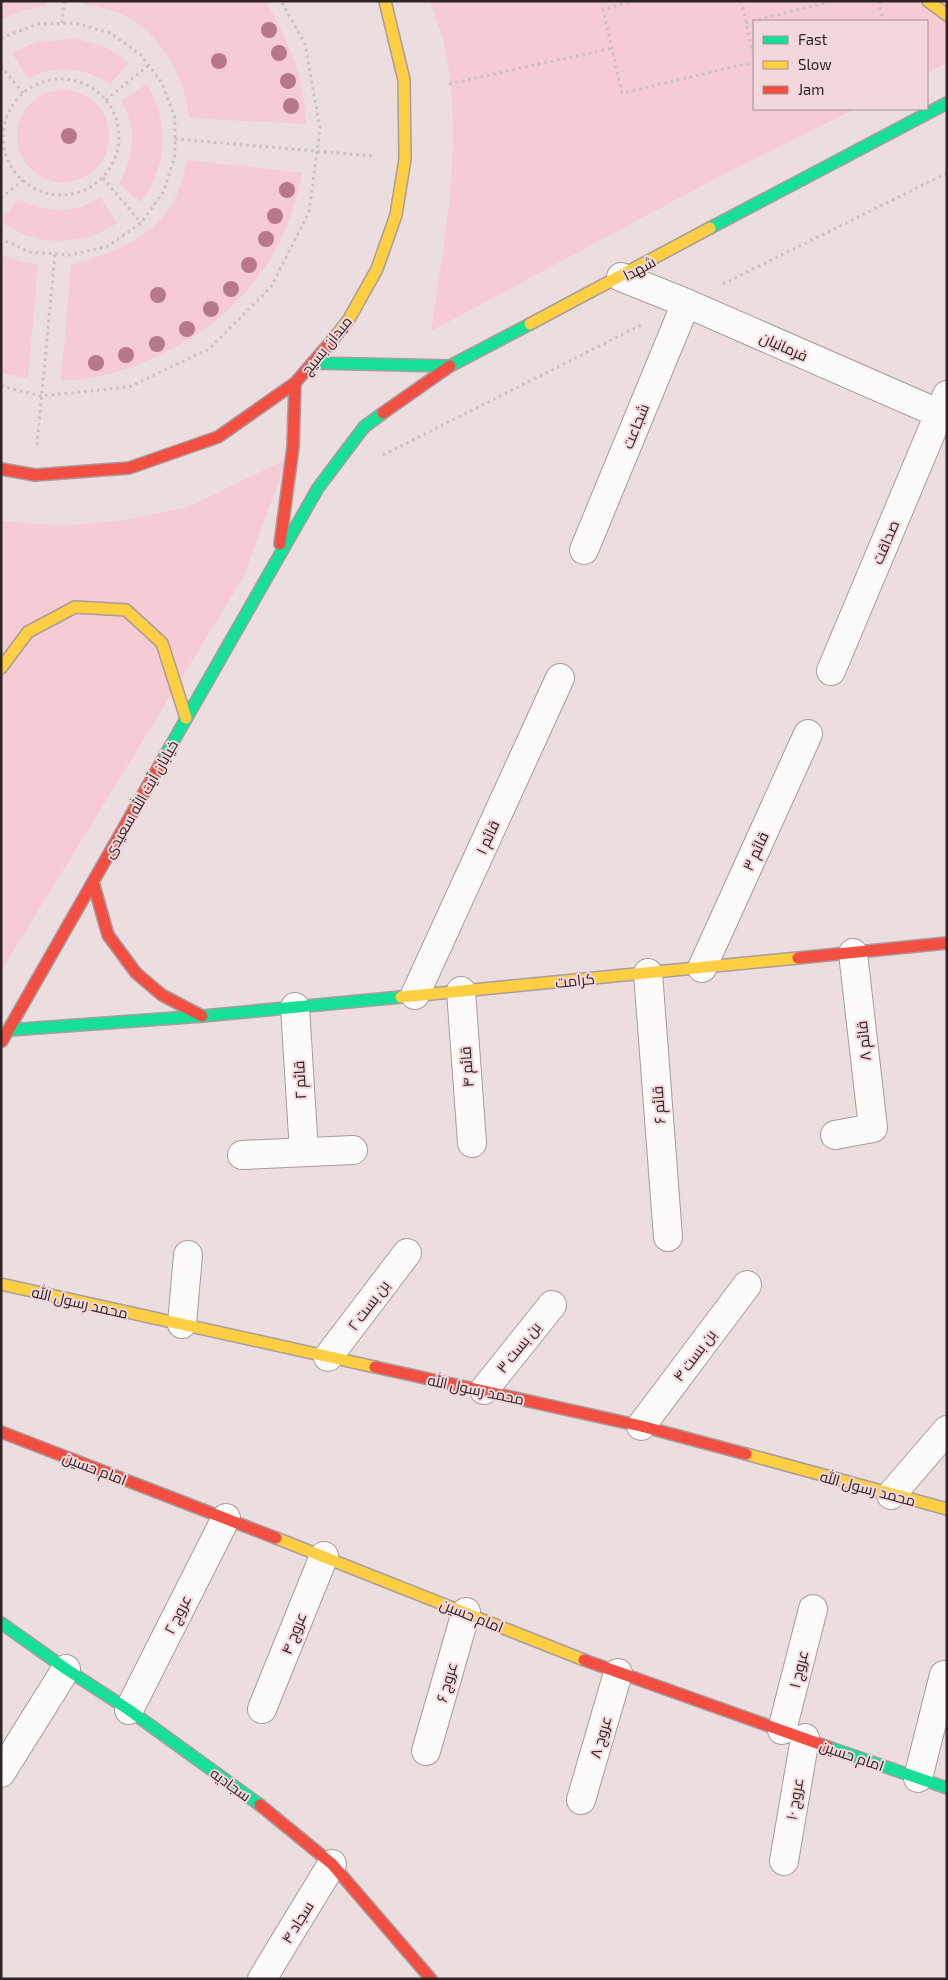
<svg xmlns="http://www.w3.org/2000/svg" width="948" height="1980" font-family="'Exo 2',Cairo,sans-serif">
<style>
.green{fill:#f6cbd3}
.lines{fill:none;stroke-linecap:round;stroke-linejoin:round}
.street-casing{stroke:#a79c9e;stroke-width:30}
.fast-casing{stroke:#a79c9e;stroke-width:14}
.slow-casing{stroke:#a79c9e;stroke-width:14}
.jam-casing{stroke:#a79c9e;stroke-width:14}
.path{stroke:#c7c2c2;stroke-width:3;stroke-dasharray:2.5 4;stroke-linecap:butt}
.street{stroke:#fcfafa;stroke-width:28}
.fast{stroke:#16e098;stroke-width:11}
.slow{stroke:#ffcf43;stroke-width:11}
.jam{stroke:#f24e42;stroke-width:11}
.tree{fill:#b6798a}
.labels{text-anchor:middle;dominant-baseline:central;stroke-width:4;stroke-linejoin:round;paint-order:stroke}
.street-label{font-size:15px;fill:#2e2426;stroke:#f2d7db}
</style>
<rect width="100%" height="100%" fill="#ecdddf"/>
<!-- green -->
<path class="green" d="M1 1H46V6L21 11 1 19Z
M85 1H266C281 29 296 57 302 89 304 100 305 112 306 124L189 118C185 78 165 40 129 18 116 10 99 7 84 4Z
M430 1H947V63L927 73V21H754V109H855L722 175 431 331C445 237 463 147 446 52 443 35 435 18 430 1Z
M73 39C94 42 112 48 129 63L110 84C83 67 56 63 28 79L12 53 36 42Z
M147 84C169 121 168 169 140 202L119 184C134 157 138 128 121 101Z
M17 136a46 46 0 1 1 92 0a46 46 0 1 1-92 0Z
M187 160 302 173C288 252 242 313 170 350 147 362 122 372 95 377 84 379 72 380 61 381L71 265C109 254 151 240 172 204 180 191 184 175 187 160Z
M100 197 117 223C84 246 34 248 1 221L18 199C46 213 74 215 100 197Z
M1 255 16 260 38 265 28 378 1 373Z
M287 459 243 578 1 971V521L62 526 125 520 188 507Z"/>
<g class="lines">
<defs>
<path id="street" d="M621 277 686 303 947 417
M584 550 686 303
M831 671 947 395
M702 968 808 734
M648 973 668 1237
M461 991 472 1143
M415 995 560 678
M295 1007 304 1152
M835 1135 873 1128 853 953
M242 1155 353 1150
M182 1324 188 1255
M328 1357 407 1253
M484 1390 552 1305
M641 1426 747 1285
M891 1495 947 1430
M262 1709 324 1556
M129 1710 226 1518
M782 1730 813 1609
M426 1751 466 1612
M1 1773 66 1669
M918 1778 944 1675
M581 1800 618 1673
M784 1861 805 1738
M262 1979 332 1864"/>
<path id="fast" d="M710 228 947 103
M314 363 450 366 530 324
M162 761 318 488 364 427 383 413
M9 1030 203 1016 401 997
M1 1623 66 1669 129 1710 260 1805
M828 1747 947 1788"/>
<path id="slow" d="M928 1 947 15
M530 324 710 228
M335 337 349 319 377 269 396 215 405 159 404 80 385 1
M1 668 28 632 75 607 126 610 162 643 186 718
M401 997 798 958
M1 1284 375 1367
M746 1454 947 1509
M276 1538 584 1660"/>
<path id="jam" d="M383 413 450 366
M1 469 35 475 129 468 218 437 295 383 335 337
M280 544 293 447 295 383
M93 882 108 935 136 973 162 995 202 1016
M798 958 947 943
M2 1041 162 761
M375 1367 641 1426 746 1454
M1 1432 276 1538
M584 1660 828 1747
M260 1805 332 1864 431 1979"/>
</defs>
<!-- street casing -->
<use href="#street" class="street-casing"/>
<!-- fast casing -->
<use href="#fast" class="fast-casing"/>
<!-- slow casing -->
<use href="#slow" class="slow-casing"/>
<!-- jam casing -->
<use href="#jam" class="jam-casing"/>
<!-- path -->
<path class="path" d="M635 1 603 9 622 93 754 62
M741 1 754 58
M879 1 883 21
M62 23 64 1
M746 23 832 1
M1 38 38 24 75 23 110 33 140 54 162 83 175 118V155L164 191 141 223 108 246 70 255 30 252 1 239
M1 66 23 93
M3 137a58 58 0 1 1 116 0a58 58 0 1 1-116 0Z
M449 84 612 48
M106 100 149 65
M175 139 374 156
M103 178 141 223
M1 198 23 180
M723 284 947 173
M1 386 41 396 129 387 209 349 271 287 309 212 320 128 305 44 281 1
M37 445 55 254
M383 455 641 325"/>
<!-- street -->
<use href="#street" class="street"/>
<!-- fast -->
<use href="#fast" class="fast"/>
<!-- slow -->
<use href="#slow" class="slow"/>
<!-- jam -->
<use href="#jam" class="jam"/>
</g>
<!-- trees -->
<g class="tree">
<circle cx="269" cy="30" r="8"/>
<circle cx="279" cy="53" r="8"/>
<circle cx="219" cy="61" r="8"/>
<circle cx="288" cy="81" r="8"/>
<circle cx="291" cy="106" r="8"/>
<circle cx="69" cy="136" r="8"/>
<circle cx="287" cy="190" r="8"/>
<circle cx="275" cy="216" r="8"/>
<circle cx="266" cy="239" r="8"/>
<circle cx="249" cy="265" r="8"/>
<circle cx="231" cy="289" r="8"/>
<circle cx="158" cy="295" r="8"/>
<circle cx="211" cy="309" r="8"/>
<circle cx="187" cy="329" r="8"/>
<circle cx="157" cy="344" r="8"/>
<circle cx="126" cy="355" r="8"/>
<circle cx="96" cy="363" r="8"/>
</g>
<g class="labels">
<!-- street labels -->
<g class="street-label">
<text transform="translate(639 268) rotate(-28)">شهدا</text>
<text transform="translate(326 345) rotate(-51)">میدان بسیج</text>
<text transform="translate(784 346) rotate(24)">فرمانیان</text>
<text transform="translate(635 426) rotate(-68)">شجاعت</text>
<text transform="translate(885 542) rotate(-67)">صداقت</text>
<text transform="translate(140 799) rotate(-60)">خیابان آیت الله سعیدی</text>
<text transform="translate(487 837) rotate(-65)">قائم ۱</text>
<text transform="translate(755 851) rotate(-65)">قائم ۳</text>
<text transform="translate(575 980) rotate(-6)">کرامت</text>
<text transform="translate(863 1041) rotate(-96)">قائم ۸</text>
<text transform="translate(466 1067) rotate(-94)">قائم ۴</text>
<text transform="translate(299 1080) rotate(-93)">قائم ۲</text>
<text transform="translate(658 1105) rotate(-94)">قائم ۶</text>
<text transform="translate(80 1302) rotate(13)">محمد رسول الله</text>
<text transform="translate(368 1305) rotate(-53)">بن بست ۲</text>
<text transform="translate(518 1347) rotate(-51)">بن بست ۳</text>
<text transform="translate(694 1355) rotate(-53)">بن بست ۴</text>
<text transform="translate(476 1389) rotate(12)">محمد رسول الله</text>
<text transform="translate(95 1468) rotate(21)">امام حسین</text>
<text transform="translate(868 1488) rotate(15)">محمد رسول الله</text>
<text transform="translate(177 1614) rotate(-63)">عروج ۲</text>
<text transform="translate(472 1615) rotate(22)">امام حسین</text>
<text transform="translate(293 1633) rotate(-68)">عروج ۴</text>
<text transform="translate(798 1669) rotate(-76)">عروج ۱</text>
<text transform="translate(446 1682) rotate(-74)">عروج ۶</text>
<text transform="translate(600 1737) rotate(-74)">عروج ۸</text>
<text transform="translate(852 1755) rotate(19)">امام حسین</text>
<text transform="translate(231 1784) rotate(36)">سجادیه</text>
<text transform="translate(794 1799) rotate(-80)">عروج ۱۰</text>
<text transform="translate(297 1922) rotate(-58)">سجاد ۴</text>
</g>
</g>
<!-- border -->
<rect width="948" height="1980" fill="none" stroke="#2e2426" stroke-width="5"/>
<!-- legend -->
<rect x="753" y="20" width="175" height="90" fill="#f2d7db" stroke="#a48f93"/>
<rect x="763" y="36" width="25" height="8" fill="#16e098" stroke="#a48f93"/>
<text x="798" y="45" font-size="15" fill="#2e2426">Fast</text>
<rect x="763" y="61" width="25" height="8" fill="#ffcf43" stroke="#a48f93"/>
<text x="798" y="70" font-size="15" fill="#2e2426">Slow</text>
<rect x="763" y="86" width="25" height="8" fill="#f24e42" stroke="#a48f93"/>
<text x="798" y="95" font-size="15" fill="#2e2426">Jam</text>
</svg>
